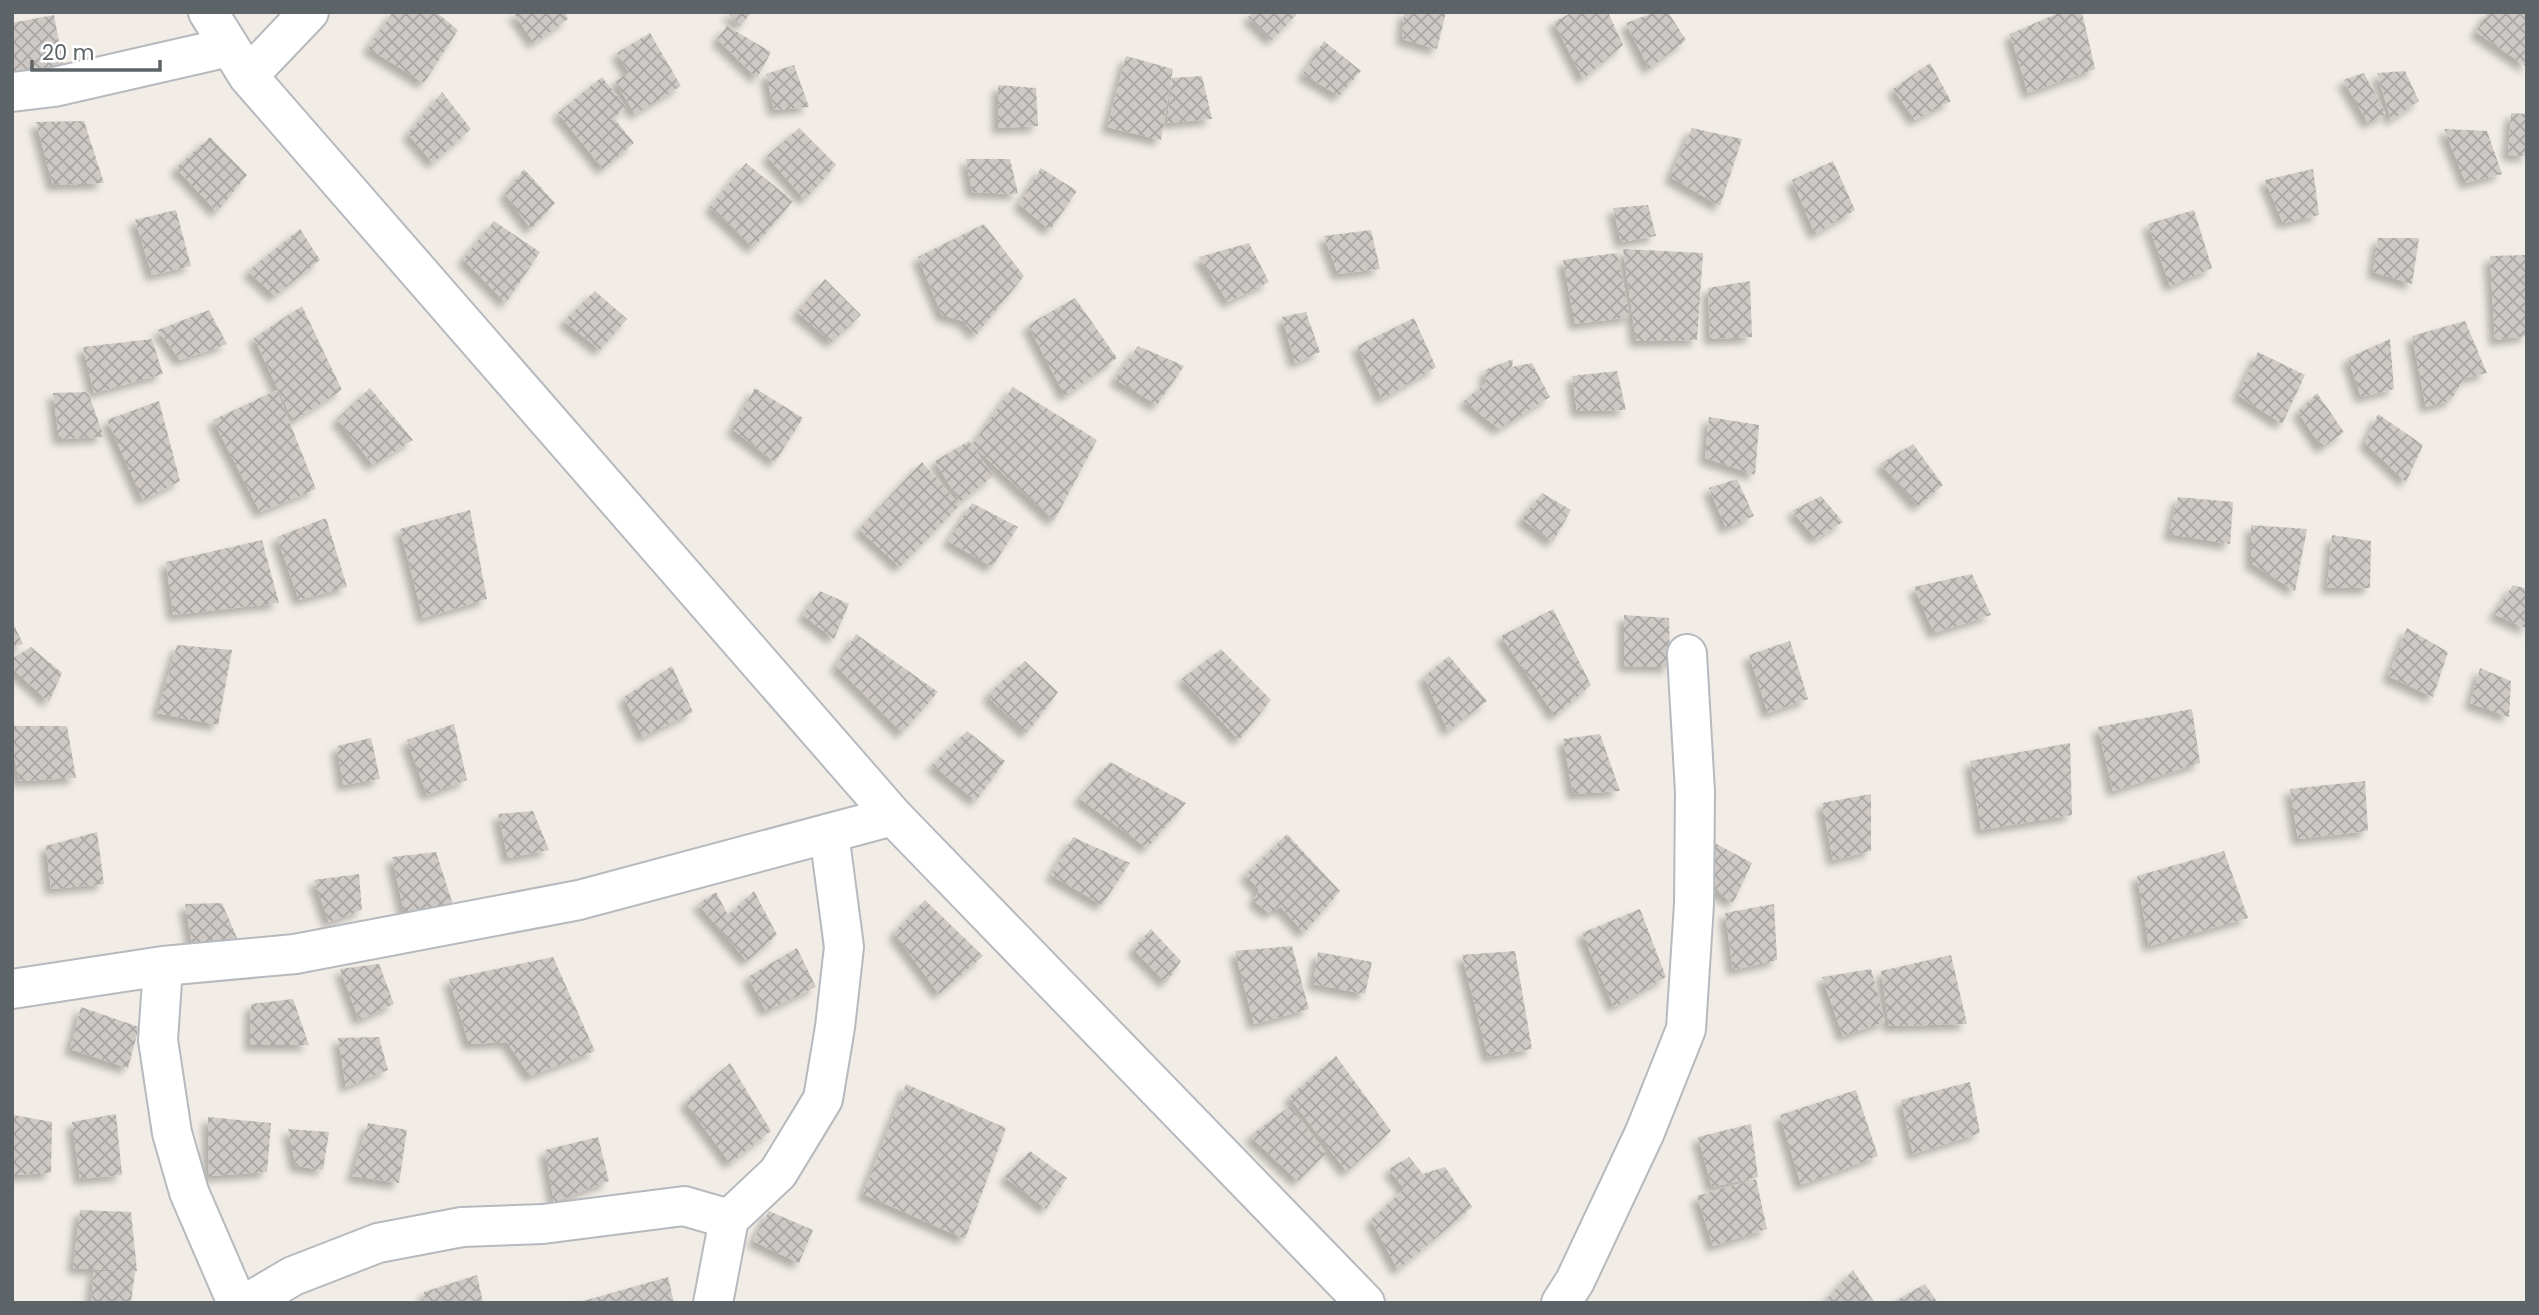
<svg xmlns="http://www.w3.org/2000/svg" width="2539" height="1315" font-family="Poppins,sans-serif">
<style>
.building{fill:url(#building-cross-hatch);filter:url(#shadow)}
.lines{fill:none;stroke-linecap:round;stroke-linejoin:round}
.minor-casing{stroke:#b6babe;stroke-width:42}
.minor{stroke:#fff;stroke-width:38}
</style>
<defs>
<pattern id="building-cross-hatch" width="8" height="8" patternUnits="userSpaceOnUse" patternTransform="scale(1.75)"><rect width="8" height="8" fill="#cec9c5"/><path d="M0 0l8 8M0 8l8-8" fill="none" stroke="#aaa7a4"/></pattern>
<filter id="shadow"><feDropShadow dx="-6" dy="6" stdDeviation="3.5" flood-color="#0004"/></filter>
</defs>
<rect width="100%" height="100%" fill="#f1ece6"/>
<!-- building -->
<path class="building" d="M393 12H436L458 30 424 83 368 48Z
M513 12H565L568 19 534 43Z
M727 12H752L740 26Z
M1254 12H1299L1272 40 1248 17Z
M1404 12H1446L1437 49 1402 39Z
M1573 12H1608L1623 45 1583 79 1554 22Z
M1656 12H1668L1686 40 1649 69 1626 23Z
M2061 12H2082L2095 69 2028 93 2010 34Z
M2488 12H2527V67L2476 32Z
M54 15 64 69 12 77V23Z
M727 26 771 52 757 78 717 39Z
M650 33 681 86 635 114 615 81 629 73 617 53Z
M1324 41 1361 71 1339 96 1303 74Z
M1126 56 1173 69 1161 140 1107 127Z
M1930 63 1951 101 1915 120 1893 89Z
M794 65 809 107 774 110 766 74Z
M2405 71 2419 101 2391 120 2377 73Z
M2364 73 2386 114 2368 123 2343 80Z
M1202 76 1212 119 1167 123 1172 78Z
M602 77 626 107 614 118 634 143 603 169 558 113Z
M998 85 1036 88 1038 126 998 128Z
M442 92 471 129 433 163 408 134Z
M2511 113 2527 114V156L2508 155Z
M84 121 104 183 53 185 36 122Z
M799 128 836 165 805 200 767 156Z
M1692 128 1742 139 1720 206 1670 177Z
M2444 129 2487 131 2502 174 2466 183Z
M210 137 247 175 217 212 176 168Z
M966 159H1010L1018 194 972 192Z
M1833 161 1855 210 1815 234 1792 180Z
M746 163 793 201 753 248 710 207Z
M1041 168 1077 191 1050 230 1019 204Z
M524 169 555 203 531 229 505 194Z
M2313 169 2319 215 2283 223 2265 180Z
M1648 205 1656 236 1621 242 1613 208Z
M176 210 191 266 152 275 135 220Z
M2194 210 2212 268 2170 286 2148 224Z
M494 221 540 252 506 303 463 259Z
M984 224 1024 276 976 335 963 321 942 315 918 257Z
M300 229 320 260 275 296 248 271Z
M1371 230 1380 269 1338 274 1324 236Z
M2378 238H2419L2412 284 2373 272Z
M1249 243 1269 282 1228 302 1199 257Z
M1623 249 1703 253 1697 340 1636 341Z
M1617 253 1630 317 1575 324 1563 260Z
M2527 255V336L2495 340 2490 256Z
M825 279 861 315 832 342 797 312Z
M1750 281 1752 337 1710 339 1708 288Z
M595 291 627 319 600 350 564 321Z
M1075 298 1117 358 1065 396 1028 325Z
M302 306 342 390 293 421 254 338Z
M209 310 227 344 180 360 158 330Z
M1306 312 1320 352 1295 363 1282 317Z
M1414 318 1436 367 1382 399 1357 346Z
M2465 321 2487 373 2465 378 2450 401 2426 407 2412 336Z
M152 339 163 374 94 393 83 347Z
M2390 339 2394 389 2361 397 2348 358Z
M1138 346 1184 366 1157 405 1115 379Z
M2258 352 2305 375 2282 424 2238 395Z
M1513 359 1512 367 1532 363 1550 397 1499 429 1464 401 1486 383 1485 370Z
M1617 371 1626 410 1577 411 1572 376Z
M1013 387 1097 440 1054 521 972 445Z
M370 388 413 440 373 465 337 419Z
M755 388 803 418 775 462 732 429Z
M277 390 316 489 260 512 213 420Z
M88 392 104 437 59 439 53 393Z
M2317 393 2344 432 2322 448 2298 412Z
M159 401 180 481 143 500 107 420Z
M2378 414 2423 445 2406 482 2365 443Z
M1709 417 1759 425 1755 475 1705 458Z
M969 441 993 476 960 502 935 461Z
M1913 444 1943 485 1918 506 1880 464Z
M922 462 960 505 900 567 859 529Z
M1737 479 1754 516 1726 528 1709 488Z
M1542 493 1571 510 1553 542 1522 519Z
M1821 496 1843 522 1816 539 1792 511Z
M2178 497 2233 502 2230 544 2169 534Z
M972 503 1018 527 992 567 948 541Z
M470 510 487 599 423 618 400 529Z
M326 518 347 587 299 600 277 537Z
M2251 525 2307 529 2295 591 2251 563Z
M2332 535 2371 541 2370 588H2327Z
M262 540 279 603 173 615 166 562Z
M1972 574 1991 615 1934 633 1914 587Z
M2513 585 2527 589V629L2494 614Z
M820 591 849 604 834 639 803 615Z
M1553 609 1591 685 1555 716 1501 636Z
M1624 615 1669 618 1670 667 1624 666Z
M12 621 23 644 12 646Z
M2407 628 2448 652 2433 697 2388 676Z
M856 634 938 692 902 733 836 666Z
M1790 641 1808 699 1768 713 1749 655Z
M177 645 232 650 218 725 157 713Z
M31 647 62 673 49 702 12 668V659Z
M1221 649 1271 700 1239 740 1182 679Z
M1449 656 1487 701 1448 731 1424 677Z
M1025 661 1058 692 1027 733 991 700 989 693Z
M672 666 693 712 643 737 624 697Z
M2480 668 2511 681 2509 717 2470 703Z
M2192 709 2200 763 2113 791 2098 727Z
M454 724 467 780 427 795 407 740Z
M12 726H67L76 778 19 781 12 745Z
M967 731 1005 761 976 801 932 765Z
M1600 734 1620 791 1573 794 1563 739Z
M371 738 380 779 343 785 337 746Z
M2070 743 2072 815 1981 830 1970 761Z
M1110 762 1186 803 1147 848 1079 798Z
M2365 781 2368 831 2298 839 2290 789Z
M1871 794V851L1833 860 1822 803Z
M533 811 549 850 508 858 498 814Z
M97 832 104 884 51 889 46 846Z
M1287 834 1340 891 1304 933 1281 907 1269 913 1254 901 1259 889 1245 875Z
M1073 837 1130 863 1102 905 1051 875Z
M1711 841 1752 863 1733 903 1699 878Z
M2224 851 2248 918 2149 946 2137 876Z
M436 852 456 914 407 925 392 857Z
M359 874 362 910 329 922 314 880Z
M754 891 777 935 747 961 698 904 716 892 728 915Z
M925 900 983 956 939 994 894 933Z
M222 903 240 945 194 956 185 904Z
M1774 904 1777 960 1733 970 1725 913Z
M1640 909 1666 977 1614 1007 1582 933Z
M1151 929 1181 961 1166 983 1133 949Z
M1292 946 1309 1009 1254 1024 1235 951Z
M797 948 816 987 766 1011 748 977Z
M1515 951 1532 1049 1488 1057 1462 955Z
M1318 952 1372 962 1365 994 1313 984Z
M1951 955 1967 1024 1889 1026 1881 971Z
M553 957 595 1051 530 1076 507 1042 469 1044 449 979Z
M379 964 394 1004 359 1020 340 969Z
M1871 969 1885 1022 1843 1036 1822 977Z
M293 999 309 1045H250L251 1004Z
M81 1007 139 1027 128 1068 70 1049Z
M379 1037 388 1070 346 1087 338 1038Z
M1336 1056 1391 1131 1347 1172 1289 1097Z
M730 1063 771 1131 730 1163 685 1102Z
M1970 1082 1980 1133 1913 1154 1901 1100Z
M906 1084 1006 1128 965 1239 863 1194Z
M1856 1090 1878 1156 1801 1185 1780 1115Z
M1290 1106 1326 1153 1298 1181 1250 1136Z
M116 1114 122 1175 80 1179 72 1122Z
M14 1115 52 1122 51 1173 12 1175Z
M208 1117 271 1123 267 1172 209 1176Z
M368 1123 407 1130 399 1183 352 1176Z
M1751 1124 1758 1177 1712 1187 1698 1137Z
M288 1129 329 1132 323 1170 296 1166Z
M598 1137 609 1181 554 1202 545 1150Z
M1030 1151 1067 1178 1046 1209 1005 1177Z
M1409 1157 1423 1174 1445 1167 1472 1207 1398 1270 1371 1220 1404 1189 1389 1169Z
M1756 1179 1767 1229 1713 1246 1697 1196Z
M80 1210 131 1212 137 1271H135L131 1303H91L94 1271H129L73 1268Z
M769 1211 813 1230 799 1263 753 1241Z
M1853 1270 1875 1303H1823Z
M477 1275 483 1303H425L424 1292Z
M668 1277 674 1303H580V1302Z
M1925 1284 1938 1303H1892Z"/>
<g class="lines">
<defs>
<path id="minor" d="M208 12 248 76 893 816 1365 1303
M248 76 309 12
M12 92 54 87 229 47
M163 966 158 1040 172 1133 189 1192 237 1303
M12 989 163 966 295 954 579 900 893 816
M247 1303 293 1276 378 1243 462 1227 543 1224 684 1206 729 1219 778 1173 823 1099 835 1027 844 947 829 833
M713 1303 729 1219
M1561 1303 1575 1281 1645 1132 1686 1029 1694 904 1695 792 1687 654"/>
</defs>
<!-- minor casing -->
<use href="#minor" class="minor-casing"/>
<!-- minor -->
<use href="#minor" class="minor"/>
</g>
<!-- border -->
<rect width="2539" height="1315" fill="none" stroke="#5d6468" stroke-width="28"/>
<!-- scale -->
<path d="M32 60v10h128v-10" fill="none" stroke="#5d6468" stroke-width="3.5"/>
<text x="42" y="60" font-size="21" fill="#5d6468" stroke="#ffffff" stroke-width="5" paint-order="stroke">20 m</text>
</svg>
